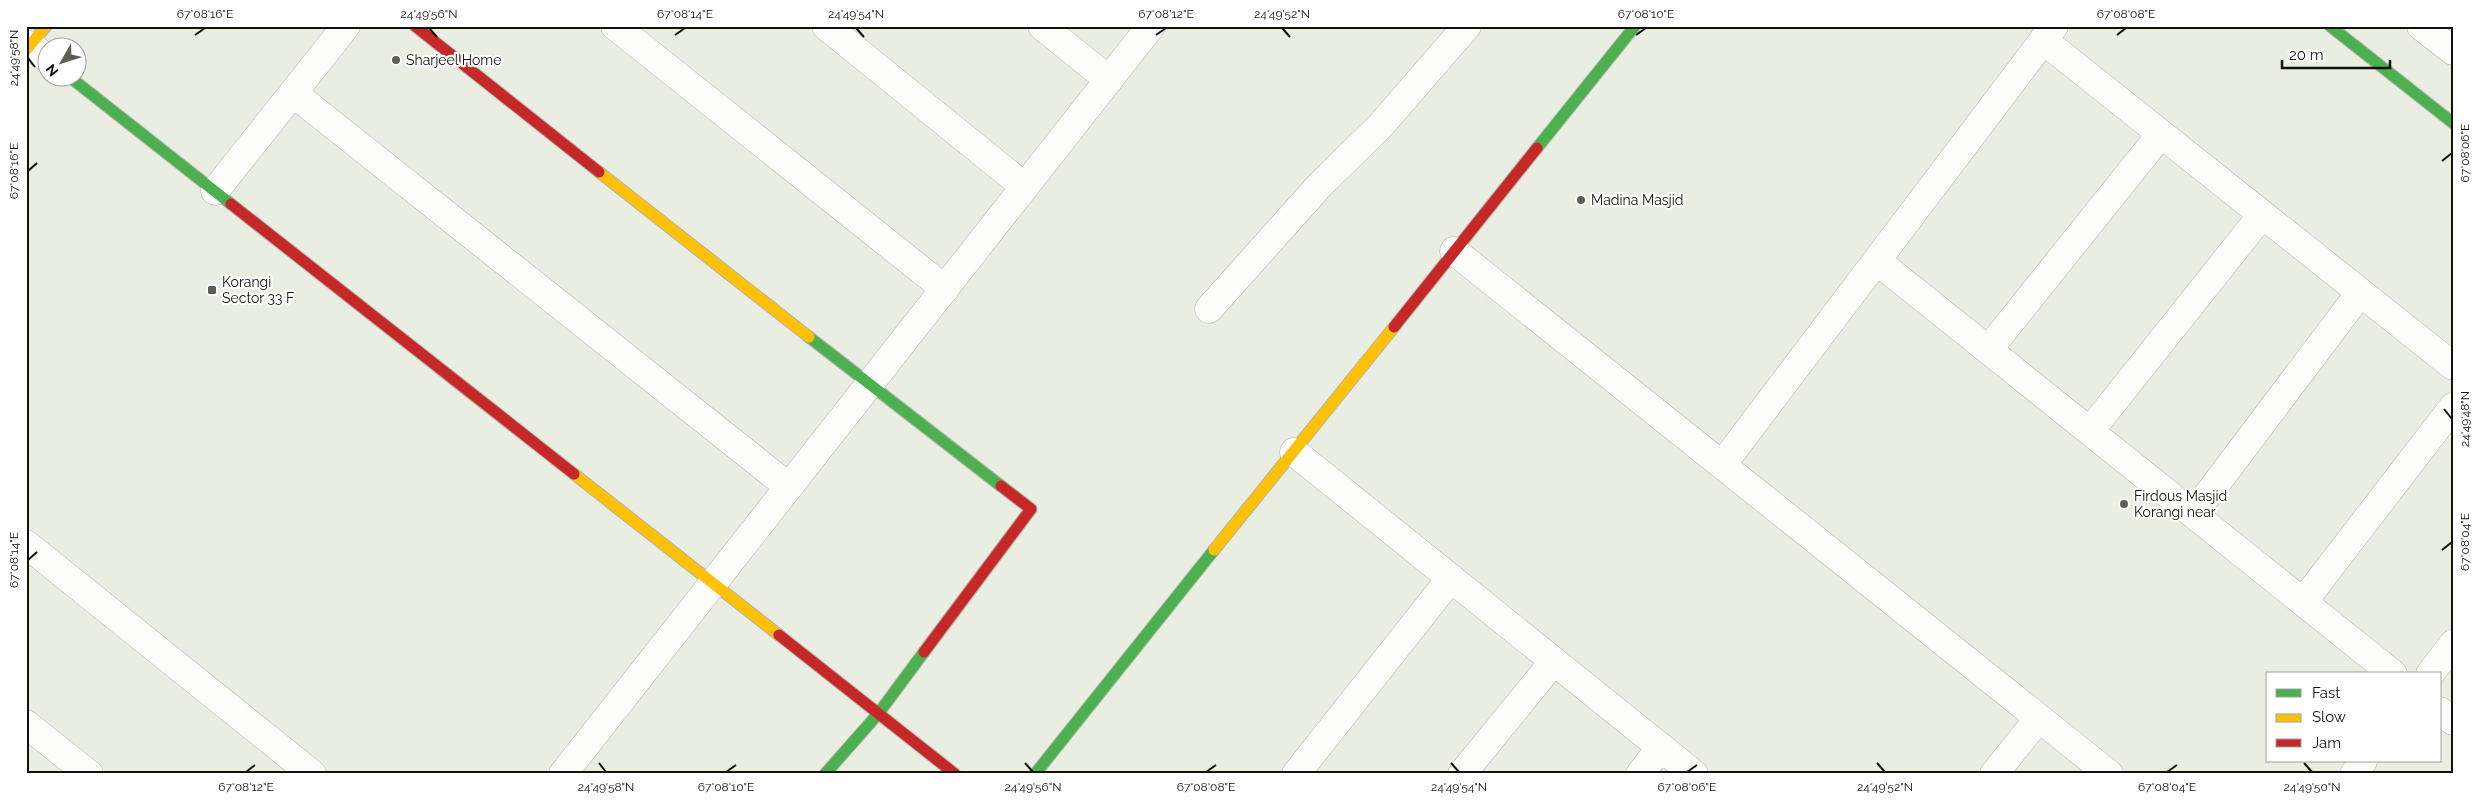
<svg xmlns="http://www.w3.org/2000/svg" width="2479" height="800" font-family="Raleway,sans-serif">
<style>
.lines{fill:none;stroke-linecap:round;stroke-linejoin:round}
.street-casing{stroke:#b1b3aa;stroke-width:29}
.fast-casing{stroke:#b1b3aa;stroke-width:13}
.slow-casing{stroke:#b1b3aa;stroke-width:13}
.jam-casing{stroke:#b1b3aa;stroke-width:13}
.street{stroke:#fcfcfa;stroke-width:28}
.fast{stroke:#4caf50;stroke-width:11}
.slow{stroke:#ffc107;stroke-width:11}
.jam{stroke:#c62828;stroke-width:11}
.ticks{fill:none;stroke:#11120b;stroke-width:2}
.poi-dot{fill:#5d5f56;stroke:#fff;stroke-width:2}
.labels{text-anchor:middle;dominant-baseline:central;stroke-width:4.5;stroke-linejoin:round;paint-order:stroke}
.poi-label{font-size:14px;fill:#11120b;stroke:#fff;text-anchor:start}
.neatline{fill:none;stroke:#11120b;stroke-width:2}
.ticks-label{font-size:12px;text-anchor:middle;fill:#11120b}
</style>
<rect width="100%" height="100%" fill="#eaede1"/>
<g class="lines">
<defs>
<path id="street" d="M615 26 945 289
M826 26 1025 187
M1042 26 1109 80
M2421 26 2453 51
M2043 40 2453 366
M30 45 48 59
M293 93 789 487
M215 191 346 26
M1454 251 2109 774
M1877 261 2393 674
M1209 309 1319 186 1381 125 1467 26
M1988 350 2161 134
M2090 431 2262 215
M1294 452 1694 774
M1722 465 2054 26
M2194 513 2360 293
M26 544 312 774
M2303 602 2453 407
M2430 674 2453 644
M2440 711 2453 721
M26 724 89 774
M563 774 1151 26
M1296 774 1451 578
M1462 774 1554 661
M1640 774 1661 747
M1994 774 2039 718
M2354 774 2363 761"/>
<path id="fast" d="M2330 26 2453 123
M71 78 231 204
M1537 148 1635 26
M809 337 1001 486
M825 774 878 714 924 652
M1035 774 1214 550"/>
<path id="slow" d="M26 50 46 26
M599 172 809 337
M574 474 779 635
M1214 550 1394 327"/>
<path id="jam" d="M415 26 599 172
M231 204 574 474
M1394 327 1537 148
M779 635 955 774
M924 652 1031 509 1001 486"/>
</defs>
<!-- street casing -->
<use href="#street" class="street-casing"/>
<!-- fast casing -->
<use href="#fast" class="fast-casing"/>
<!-- slow casing -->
<use href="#slow" class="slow-casing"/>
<!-- jam casing -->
<use href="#jam" class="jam-casing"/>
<!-- street -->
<use href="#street" class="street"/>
<!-- fast -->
<use href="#fast" class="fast"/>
<!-- slow -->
<use href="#slow" class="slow"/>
<!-- jam -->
<use href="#jam" class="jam"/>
</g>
<!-- ticks -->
<path class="ticks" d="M429 28 437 37M856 28 864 37M1282 28 1290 37M195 35 205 28M675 35 685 28M1156 35 1166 28M1636 35 1646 28M2117 35 2126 28M28 58 35 67M2442 161 2452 153M28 171 37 163M2444 409 2452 419M2442 550 2452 542M28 560 37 552M599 763 606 772M1025 763 1033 772M1451 763 1459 772M1877 763 1885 772M2304 763 2312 772M246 772 255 765M726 772 736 765M1206 772 1216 765M1687 772 1697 765M2167 772 2177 765"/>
<!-- markers -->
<g class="poi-dot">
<circle cx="396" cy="60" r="5"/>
<circle cx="1581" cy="200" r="5"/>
<rect x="207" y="285" width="10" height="10" rx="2.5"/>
<circle cx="2124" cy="504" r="5"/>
</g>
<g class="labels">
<!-- poi labels -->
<g class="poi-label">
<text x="406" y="60">Sharjeel Home</text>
<text x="1591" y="200">Madina Masjid</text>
<text x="222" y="282">Korangi<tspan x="222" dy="16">Sector 33 F</tspan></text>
<text x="2134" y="496">Firdous Masjid<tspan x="2134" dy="16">Korangi near</tspan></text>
</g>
</g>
<!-- border -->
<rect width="2479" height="800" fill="none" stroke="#ffffff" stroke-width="55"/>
<!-- legend -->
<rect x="2266" y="672" width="175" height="90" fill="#ffffff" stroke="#a0a09d"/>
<rect x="2276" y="689" width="25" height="8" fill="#4caf50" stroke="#a0a09d"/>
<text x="2312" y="698" font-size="15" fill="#11120b">Fast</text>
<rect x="2276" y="714" width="25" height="8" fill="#ffc107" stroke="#a0a09d"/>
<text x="2312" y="722" font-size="15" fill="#11120b">Slow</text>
<rect x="2276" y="739" width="25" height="8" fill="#c62828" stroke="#a0a09d"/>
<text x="2312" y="748" font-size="15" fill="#11120b">Jam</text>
<!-- north arrow -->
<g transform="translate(62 62) rotate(231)"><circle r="24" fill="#ffffff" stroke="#a0a09d"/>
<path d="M0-4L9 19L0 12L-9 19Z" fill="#5d5f56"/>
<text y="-8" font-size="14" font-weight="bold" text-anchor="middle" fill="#11120b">N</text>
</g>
<!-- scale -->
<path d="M2282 60v8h108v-8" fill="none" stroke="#11120b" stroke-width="2.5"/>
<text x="2289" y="60" font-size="15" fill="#11120b" stroke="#ffffff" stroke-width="4" paint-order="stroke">20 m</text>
<rect x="28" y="28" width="2424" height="744" class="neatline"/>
<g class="ticks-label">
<text x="205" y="18">67°08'16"E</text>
<text x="429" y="18">24°49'56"N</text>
<text x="685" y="18">67°08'14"E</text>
<text x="856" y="18">24°49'54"N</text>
<text x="1166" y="18">67°08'12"E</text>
<text x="1282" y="18">24°49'52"N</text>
<text x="1646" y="18">67°08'10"E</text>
<text x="2126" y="18">67°08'08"E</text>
<text transform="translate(14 58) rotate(-90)" y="4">24°49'58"N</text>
<text transform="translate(2465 153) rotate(-90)" y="4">67°08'06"E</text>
<text transform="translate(14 171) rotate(-90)" y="4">67°08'16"E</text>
<text transform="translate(2465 419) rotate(-90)" y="4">24°49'48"N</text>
<text transform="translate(2465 542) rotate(-90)" y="4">67°08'04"E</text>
<text transform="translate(14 560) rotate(-90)" y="4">67°08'14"E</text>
<text x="246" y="791">67°08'12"E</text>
<text x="606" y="791">24°49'58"N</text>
<text x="726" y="791">67°08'10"E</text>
<text x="1033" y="791">24°49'56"N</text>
<text x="1206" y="791">67°08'08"E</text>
<text x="1459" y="791">24°49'54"N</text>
<text x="1687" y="791">67°08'06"E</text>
<text x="1885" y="791">24°49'52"N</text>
<text x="2167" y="791">67°08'04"E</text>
<text x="2312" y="791">24°49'50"N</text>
</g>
</svg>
